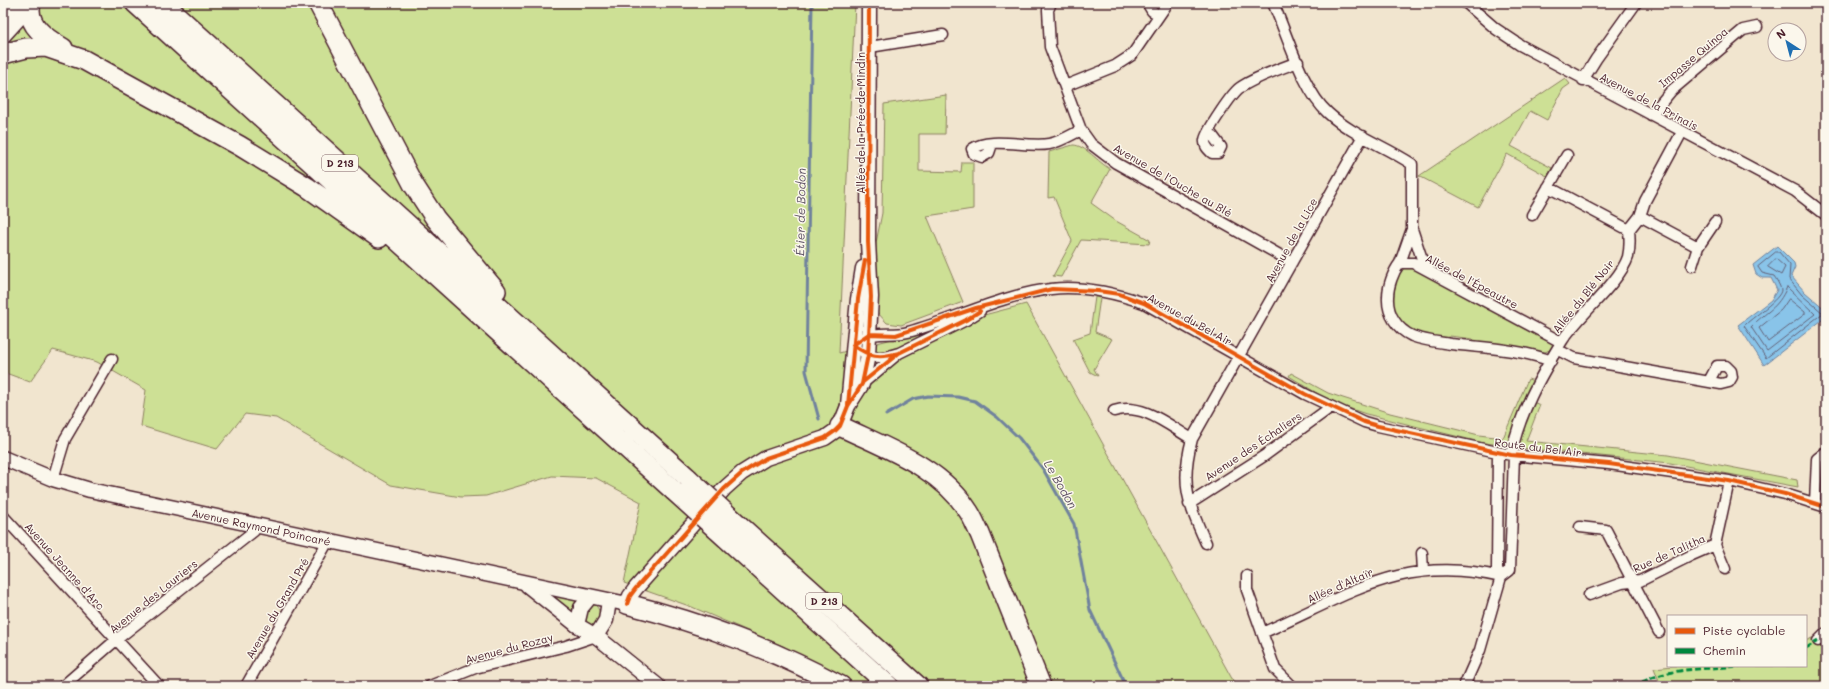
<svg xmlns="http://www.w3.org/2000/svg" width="1829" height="689" font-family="Mali,sans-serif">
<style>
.green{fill:#cde095;stroke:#8c8060}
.water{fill:#89c4e9;stroke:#70829d}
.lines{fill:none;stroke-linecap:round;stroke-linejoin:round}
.shore{stroke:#636177;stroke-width:1}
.stream{stroke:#70829d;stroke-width:3}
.street-casing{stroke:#4a1f2b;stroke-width:13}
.secondary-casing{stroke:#4a1f2b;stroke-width:17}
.highway-casing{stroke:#4a1f2b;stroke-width:22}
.street{stroke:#fbf7ec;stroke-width:10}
.secondary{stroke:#fbf7ec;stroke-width:14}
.highway{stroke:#fbf7ec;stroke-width:19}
.highway-bridge-casing{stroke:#4a1f2b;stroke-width:22;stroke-linecap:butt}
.highway-bridge{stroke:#fbf7ec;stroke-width:19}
.quiet{stroke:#00873e;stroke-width:3;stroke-dasharray:6 3;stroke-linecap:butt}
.cycleway-casing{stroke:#fbf7ec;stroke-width:6}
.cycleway{stroke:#e8590c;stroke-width:4}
.labels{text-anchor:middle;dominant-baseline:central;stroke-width:3;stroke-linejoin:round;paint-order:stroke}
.shield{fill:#fbf7ec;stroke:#7f6065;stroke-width:1}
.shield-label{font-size:10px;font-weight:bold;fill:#4a1f2b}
.street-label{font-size:11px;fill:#4a1f2b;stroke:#fbf7ec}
.water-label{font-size:12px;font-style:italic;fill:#5d5164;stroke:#fbf7ec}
</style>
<rect width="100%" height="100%" fill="#f1e5cf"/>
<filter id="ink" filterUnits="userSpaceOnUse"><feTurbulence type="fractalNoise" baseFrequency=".025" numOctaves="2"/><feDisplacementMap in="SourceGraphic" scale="8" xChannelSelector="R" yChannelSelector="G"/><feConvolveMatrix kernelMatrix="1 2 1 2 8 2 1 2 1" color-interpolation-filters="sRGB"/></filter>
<g filter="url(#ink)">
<!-- green -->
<path class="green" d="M3 3H855L839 353 1026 304 1236 686H821L785 647 692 607 624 583 641 502 596 478 552 476 486 496 461 497 391 485 276 418 245 414 217 449 141 426 146 390 97 362 53 350 30 382 3 372Z
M1565 78 1570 84 1563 89 1547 120 1530 111 1511 146 1552 168 1547 176 1507 154 1478 207 1419 176Z
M946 95 945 134H919V171L961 172 962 162H973V209L927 216 963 302 901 325 887 323 877 312 876 243 882 213 884 104Z
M1073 145C1085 145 1098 162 1110 169L1091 203 1116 221 1150 240 1149 244 1081 240 1061 277 1053 276 1072 241 1054 197 1048 198 1049 152Z
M1407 265 1467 294 1469 299 1489 310 1494 308 1553 343 1552 349 1545 352 1476 343 1473 339 1450 336 1446 339 1412 333 1396 318 1390 294 1401 268Z
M1095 297 1100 298 1095 332 1112 339 1094 369 1098 376 1090 372 1073 339 1090 333Z
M1291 373 1328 393 1343 398 1390 413 1479 435 1503 438 1528 379 1534 381 1510 446 1484 443 1366 414 1331 402 1289 376Z
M1533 402 1540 405 1526 441 1668 455 1797 480 1798 487 1670 463 1521 448 1519 440Z
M544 593 578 600 579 601 574 616Z
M593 603C603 610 600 621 593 628L584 623V612Z
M1826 626V686H1661L1654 668 1673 666H1806V641L1816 636Z"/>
<!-- water -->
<path class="water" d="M1777 246 1794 263 1795 267 1791 276 1805 292 1826 310V317L1764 365 1738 325 1771 300 1777 290 1771 278H1762L1756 274 1753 265Z"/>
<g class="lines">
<!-- shore -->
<path class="shore" d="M1776 252H1779L1790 265 1789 279 1802 295 1823 313 1766 358 1744 326C1751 318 1781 299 1781 290 1780 285 1776 279 1774 276L1762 273 1758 267Z
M1776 259 1785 267 1781 275 1768 267Z
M1787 287 1815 314 1767 351 1751 327C1767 310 1777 310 1787 287Z
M1789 299 1805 312V314L1768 342 1759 328 1781 310Z"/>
<!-- stream -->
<path class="stream" d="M812 3 806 371 819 419
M886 415 913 399 928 396 958 397 975 401 997 417 1019 438 1043 469 1074 524 1090 610 1126 686"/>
<defs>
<path id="street" d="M1051 3 1048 10 1050 47 1081 130 1091 144 1116 163 1292 262
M1150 3 1149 6 1152 11 1159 15
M1273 3C1287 34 1303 91 1328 113 1352 135 1385 146 1412 164V229L1400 263
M1466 3 1496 29 1520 45 1795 191 1826 215
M870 47 943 35
M1583 80 1596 59 1636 3
M1065 86 1115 66 1132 55 1165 7V3
M1651 115 1671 91 1743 30 1757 27
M1209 131 1221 147 1218 153H1212C1209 150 1204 146 1205 140 1206 132 1233 91 1241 87 1258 76 1279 69 1298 62
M992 144 989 153 982 157 974 154 972 149C990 136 1028 148 1049 144 1060 142 1071 135 1081 130
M1548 187 1629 230
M1532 215 1567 155
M1640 216 1698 247
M1412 229 1421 256 1429 269
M1692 266 1698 247 1715 222
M864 338C874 331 894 336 908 332 956 319 1001 295 1051 289 1083 285 1115 293 1144 303L1305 394 1364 422 1378 426 1511 455 1609 464 1729 481 1785 494 1826 507
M1558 350 1574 358 1721 384 1729 382 1732 377 1731 371 1726 366H1717L1709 381
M863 352C875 360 886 357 899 353
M1551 361C1520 349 1485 348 1451 344 1439 342 1425 341 1412 336 1397 329 1387 314 1388 297 1388 286 1393 272 1400 263H1414L1561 342
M862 384 899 353 966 320 980 311
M1114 411C1142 402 1168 425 1192 439
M1498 452 1497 569 1501 577
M1511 455C1519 414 1540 377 1562 341 1578 316 1620 282 1628 257 1630 248 1630 240 1629 230L1640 216 1645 201 1682 132
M53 479 65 439 112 359
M1815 503 1817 459 1826 452
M1189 504 1264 456 1331 407
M3 516 159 686
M1580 527 1606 530 1659 632
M1206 543C1188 503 1180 484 1192 439L1363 136
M1715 545 1725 569
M1422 553 1423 571
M1247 576V590L1275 669 1292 686
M1589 595 1622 583 1640 581 1692 555 1715 545 1729 481
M1262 633C1348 596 1402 553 1501 577
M1818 641 1826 633
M63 686 116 640 254 531 257 526
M246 686 328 541
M430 686 475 668 566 646 596 636
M1464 686 1480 650 1501 577 1510 570 1514 455"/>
<g id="secondary">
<path d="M3 17 15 3"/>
<path d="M3 36 33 3"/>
<path d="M848 405 858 299 863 268"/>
<path id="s1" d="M3 458 53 479 90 490 627 604 630 596 636 588 724 489 742 473 766 458 825 438 835 431 840 426 848 406 862 384 868 355 871 297 868 242 869 3"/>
<path d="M527 585 577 625 596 636 658 686"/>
<path d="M577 625 581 608 590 597"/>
<path d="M596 636 606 620 609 601"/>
</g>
<path id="highway" d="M31 3C25 25 47 39 63 48
M135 3 674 491
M163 3 688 478
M318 3 413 184 435 218 496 291
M3 54 26 48 46 47 84 60 240 146 307 187 379 238
M840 426C885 448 940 466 969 512 973 518 976 526 980 534L1041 686
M729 516 918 686
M716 529 889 686
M627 604C705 624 770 648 841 686"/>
</defs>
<!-- street casing -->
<use href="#street" class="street-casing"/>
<!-- secondary casing -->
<use href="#secondary" class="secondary-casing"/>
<!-- highway casing -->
<use href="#highway" class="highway-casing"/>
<!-- street -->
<use href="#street" class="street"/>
<!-- secondary -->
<use href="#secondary" class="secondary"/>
<!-- highway -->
<use href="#highway" class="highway"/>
<defs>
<path id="highway-bridge" d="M688 478 729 516
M674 491 716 529"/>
</defs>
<!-- highway-bridge casing -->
<use href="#highway-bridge" class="highway-bridge-casing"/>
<!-- highway-bridge -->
<use href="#highway-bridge" class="highway-bridge"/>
<!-- quiet -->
<path class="quiet" d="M1806 648 1818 641
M1634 686C1672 666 1699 670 1740 666"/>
<defs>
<path id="cycleway" d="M899 353C878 359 871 357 853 345L869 334 896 335 976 308 1052 289 1098 291 1119 294 1144 303 1305 394 1364 422 1378 426 1511 455 1609 464 1729 481 1785 494 1826 507
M863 382 899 353 966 320 980 311
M848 405 858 299 865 260
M627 604 630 596 636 588 724 489 742 473 766 458 825 438 835 431 840 426 848 406 862 384 868 355 871 297 868 242 869 3"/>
</defs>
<!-- cycleway casing -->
<use href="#cycleway" class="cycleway-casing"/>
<!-- cycleway -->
<use href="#cycleway" class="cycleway"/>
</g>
</g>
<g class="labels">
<!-- shield labels -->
<g class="shield">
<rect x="322" y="155" width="36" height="16" rx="3"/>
<rect x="806" y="593" width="36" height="16" rx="3"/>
</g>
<g class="shield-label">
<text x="340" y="163">D 213</text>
<text x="824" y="601">D 213</text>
</g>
<!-- street labels -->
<g class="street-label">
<text transform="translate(1693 57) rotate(-40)">Impasse Quinoa</text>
<text transform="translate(1649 101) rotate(28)">Avenue de la Prinais</text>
<text transform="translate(860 123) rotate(-90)">Allée de la Prée de Mindin</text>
<text transform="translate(1173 180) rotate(30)">Avenue de l'Ouche au Blé</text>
<text transform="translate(1291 240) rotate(-61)">Avenue de la Lice</text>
<text transform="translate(1472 281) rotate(28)">Allée de l'Épeautre</text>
<text transform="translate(1583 296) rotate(-51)">Allée du Blé Noir</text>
<text transform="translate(1190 319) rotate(29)">Avenue du Bel Air</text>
<text transform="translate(1253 446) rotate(-34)">Avenue des Échaliers</text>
<text transform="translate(1538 447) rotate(7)">Route du Bel Air</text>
<text stroke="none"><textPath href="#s1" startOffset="268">Avenue Raymond Poincaré</textPath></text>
<text transform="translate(1669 553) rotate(-24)">Rue de Talitha</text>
<text transform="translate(65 566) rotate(48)">Avenue Jeanne d'Arc</text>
<text transform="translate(1340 585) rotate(-24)">Allée d'Altaïr</text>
<text transform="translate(153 596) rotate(-39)">Avenue des Lauriers</text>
<text transform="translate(277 608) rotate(-60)">Avenue du Grand Pré</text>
<text transform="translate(509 648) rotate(-15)">Avenue du Rozay</text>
</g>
<!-- water labels -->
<g class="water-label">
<text transform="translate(800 212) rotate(-89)">Étier de Bodon</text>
<text transform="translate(1061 484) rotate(60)">Le Bodon</text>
</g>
</g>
<!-- margin -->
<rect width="1829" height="689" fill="none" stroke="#fbf7ec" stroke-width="16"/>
<rect x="8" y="8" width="1813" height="673" fill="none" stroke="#4a1f2b" stroke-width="1.5" filter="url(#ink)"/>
<!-- legend -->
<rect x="1667" y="615" width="140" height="52" fill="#fbf7ec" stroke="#b4a19f"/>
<rect x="1675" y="628" width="20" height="6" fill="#e8590c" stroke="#b4a19f"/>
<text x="1703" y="635" font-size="12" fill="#4a1f2b">Piste cyclable</text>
<rect x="1675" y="648" width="20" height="6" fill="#00873e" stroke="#b4a19f"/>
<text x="1703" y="655" font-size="12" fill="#4a1f2b">Chemin</text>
<!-- north arrow -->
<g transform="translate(1787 42) rotate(324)"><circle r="19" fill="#fbf7ec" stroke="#b4a19f"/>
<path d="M0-3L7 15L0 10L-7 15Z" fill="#1f6fb2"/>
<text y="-6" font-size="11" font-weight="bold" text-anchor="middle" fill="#4a1f2b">N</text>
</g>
</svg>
